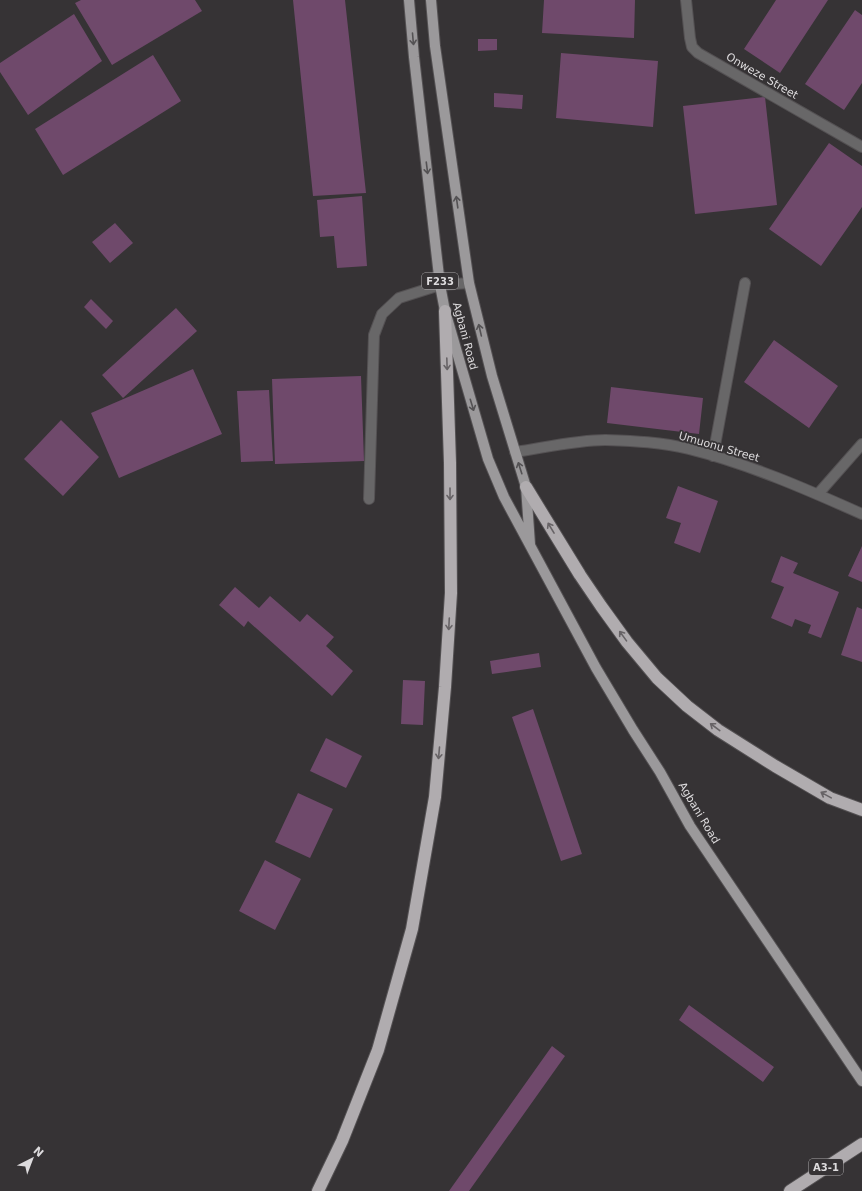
<svg xmlns="http://www.w3.org/2000/svg" width="862" height="1191" font-family="'DejaVu Sans',sans-serif">
<style>
.building{fill:#6f496b}
.lines{fill:none;stroke-linecap:round;stroke-linejoin:round}
.minor-casing{stroke:#545153;stroke-width:12}
.major-casing{stroke:#545153;stroke-width:12}
.highway-casing{stroke:#545153;stroke-width:14}
.minor{stroke:#686768;stroke-width:10}
.major{stroke:#9b999b;stroke-width:10}
.highway{stroke:#b0acaf;stroke-width:12}
.oneway{stroke:#545254}
.oneway2{stroke:#676366}
.labels{text-anchor:middle;dominant-baseline:central;stroke-width:3.5;stroke-linejoin:round;paint-order:stroke}
.shield{fill:#363335;stroke:#aba9ab;stroke-width:1}
.shield-label{font-size:10px;font-weight:bold;fill:#dddbdd}
.street-label{font-size:11px;fill:#dddbdd;stroke:#363335}
</style>
<rect width="100%" height="100%" fill="#363335"/>
<!-- building -->
<path class="building" d="M81 0H195L202 11 112 65 75 3Z
M293 0H345L366 193 313 196Z
M544 0H635L634 38 542 33Z
M776 0H828L780 73 744 49Z
M855 10 862 15V83L844 110 805 84Z
M74 14 102 61 28 115 0 72V63Z
M478 39H497V50L478 51Z
M561 53 658 61 653 127 556 118Z
M153 55 181 101 63 175 35 129Z
M494 93 523 95 522 109 494 107Z
M765 97 777 205 695 214 683 106Z
M829 143 862 166V207L821 266 769 229Z
M362 196 367 266 337 268 334 236 320 237 317 200Z
M115 223 133 243 110 263 92 242Z
M91 299 113 321 106 329 84 307Z
M176 308 197 331 123 398 102 375Z
M774 340 838 386 809 428 744 382Z
M193 369 222 434 119 478 91 413Z
M361 376 364 461 275 464 272 379Z
M611 387 703 398 699 434 607 423Z
M269 390 273 461 241 462 237 391Z
M61 420 99 457 63 496 24 459Z
M678 486 718 501 700 553 674 543 681 523 666 518Z
M862 546V582L848 576Z
M781 556 798 563 793 573 839 592 821 638 808 633 811 625 795 619 792 627 771 618 784 587 771 582Z
M235 587 259 608 270 596 300 622 307 614 334 637 326 646 353 671 332 696 248 621 244 627 219 605Z
M857 607 862 609V662L841 655Z
M539 653 541 667 492 674 490 661Z
M403 680 425 681 423 725 401 724Z
M533 709 582 854 561 861 512 717Z
M326 738 362 756 346 788 310 771Z
M298 793 333 809 310 858 275 842Z
M265 860 301 879 275 930 239 911Z
M689 1005 774 1067 763 1082 679 1020Z
M552 1046 565 1056 469 1191H449Z"/>
<g class="lines">
<defs>
<path id="minor" d="M686 0 690 38 692 47 698 53 862 147
M515 452C543 448 577 440 605 440 633 441 662 442 689 449 749 464 806 489 862 514
M713 456 745 283
M818 494 862 444
M369 499 374 335 382 314 399 298 440 285 469 283"/>
<path id="major" d="M409 0 414 57 440 285 445 311 488 459 504 497 596 668 633 730 660 772 690 826 862 1081
M431 0 435 46 469 283 492 376 526 487 530 544"/>
<path id="highway" d="M526 487 580 575 601 606 627 642 657 678 687 706 718 730 775 766 830 798 862 810
M318 1191 342 1141 378 1050 412 929 435 797 445 687 451 593 450 463 445 311
M790 1191 862 1144"/>
</defs>
<!-- minor casing -->
<use href="#minor" class="minor-casing"/>
<!-- major casing -->
<use href="#major" class="major-casing"/>
<!-- highway casing -->
<use href="#highway" class="highway-casing"/>
<!-- minor -->
<use href="#minor" class="minor"/>
<!-- major -->
<use href="#major" class="major"/>
<!-- highway -->
<use href="#highway" class="highway"/>
</g>
<!-- one-way arrows -->
<defs><path id="oneway-shaft" d="M-6 0H5M1.5-3L5.5 0L1.5 3" fill="none" stroke-width="1.6" stroke-linecap="round" stroke-linejoin="round"/></defs>
<g class="oneway">
<use href="#oneway-shaft" transform="translate(413 39) rotate(85)"/>
<use href="#oneway-shaft" transform="translate(427 168) rotate(83)"/>
<use href="#oneway-shaft" transform="translate(457 202) rotate(-98)"/>
<use href="#oneway-shaft" transform="translate(480 330) rotate(-103)"/>
<use href="#oneway-shaft" transform="translate(472 405) rotate(73)"/>
<use href="#oneway-shaft" transform="translate(520 468) rotate(-108)"/>
</g>
<g class="oneway2">
<use href="#oneway-shaft" transform="translate(447 364) rotate(88)"/>
<use href="#oneway-shaft" transform="translate(450 494) rotate(90)"/>
<use href="#oneway-shaft" transform="translate(551 528) rotate(-121)"/>
<use href="#oneway-shaft" transform="translate(449 624) rotate(93)"/>
<use href="#oneway-shaft" transform="translate(623 636) rotate(-126)"/>
<use href="#oneway-shaft" transform="translate(715 727) rotate(-143)"/>
<use href="#oneway-shaft" transform="translate(439 753) rotate(95)"/>
<use href="#oneway-shaft" transform="translate(826 795) rotate(-151)"/>
</g>
<g class="labels">
<!-- shield labels -->
<g class="shield">
<rect x="422" y="273" width="36" height="16" rx="3"/>
<rect x="809" y="1159" width="34" height="16" rx="3"/>
</g>
<g class="shield-label">
<text x="440" y="281">F233</text>
<text x="826" y="1167">A3-1</text>
</g>
<!-- street labels -->
<g class="street-label">
<text transform="translate(762 76) rotate(30)">Onweze Street</text>
<text transform="translate(465 336) rotate(75)">Agbani Road</text>
<text transform="translate(719 447) rotate(16)">Umuonu Street</text>
<text transform="translate(699 813) rotate(59)">Agbani Road</text>
</g>
</g>
<!-- north arrow -->
<g transform="translate(32 1159) rotate(42)" stroke="#363335" stroke-width="3" paint-order="stroke">
<path d="M0-3L7 15L0 10L-7 15Z" fill="#dddbdd"/>
<text y="-6" font-size="11" font-weight="bold" text-anchor="middle" fill="#dddbdd">N</text>
</g>
</svg>
